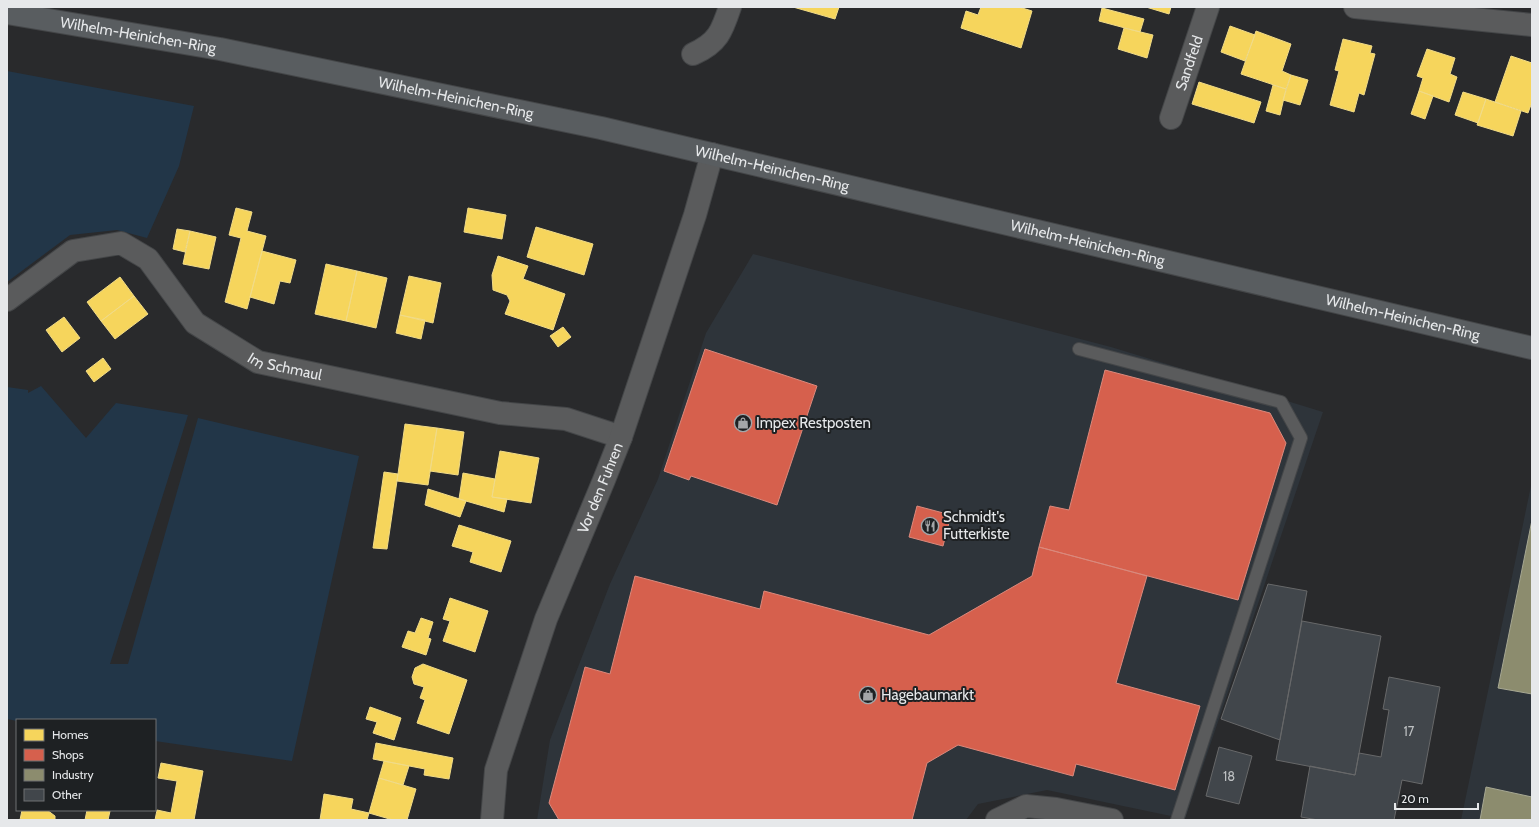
<svg xmlns="http://www.w3.org/2000/svg" width="1539" height="827" font-family="Cabin,sans-serif">
<style>
.built{fill:#2e343a}
.green{fill:#223648}
.homes{fill:#f6d55c;stroke:#f1db87}
.shops{fill:#d6604d;stroke:#db897c}
.industry{fill:#8c8c6e;stroke:#a7a893}
.building{fill:#41464b;stroke:#676869}
.lines{fill:none;stroke-linecap:round;stroke-linejoin:round}
.service-casing{stroke:#444648;stroke-width:14}
.minor-casing{stroke:#444648;stroke-width:24}
.tertiary-casing{stroke:#444648;stroke-width:24}
.secondary-casing{stroke:#444648;stroke-width:24}
.service{stroke:#5a5b5c;stroke-width:12}
.minor{stroke:#5a5b5c;stroke-width:22}
.tertiary{stroke:#5a5b5c;stroke-width:22}
.secondary{stroke:#595d60;stroke-width:22}
.labels{text-anchor:middle;dominant-baseline:central;stroke-width:4;stroke-linejoin:round;paint-order:stroke}
.number-label{font-size:13px;fill:#bdc0c2}
.street-label{font-size:15px;fill:#e6e8ea;stroke:#1e2123}
.poi-label{font-size:15px;fill:#e6e8ea;stroke:#1e2123;text-anchor:start}
</style>
<rect width="100%" height="100%" fill="#292a2c"/>
<!-- built -->
<path class="built" d="M753 254 1111 347 1323 412 1185 819 1047 790 978 804 966 820H537L550 740 610 584 658 479 706 333Z
M1532 481V820H1461Z"/>
<!-- green -->
<path class="green" d="M7 71 194 106 179 166 147 238 117 230 70 235 7 282Z
M41 386 86 438 116 403 188 415 110 664H128L198 418 359 456 292 761 155 741V720L17 721 7 719V387L28 390V393Z"/>
<!-- homes -->
<path class="homes" d="M793 7H839L835 19Z
M981 7H1019L1032 11 1021 48 961 28 966 11 978 15Z
M1146 7H1171L1169 14Z
M1102 8 1144 19 1140 32 1099 21Z
M1230 26 1255 35 1245 61 1221 52Z
M1124 28 1153 35 1147 58 1118 49Z
M1256 31 1291 44 1282 71 1291 75 1286 89 1241 74Z
M1343 39 1372 46 1370 53 1375 54 1364 95 1359 93 1354 112 1330 105 1339 71 1335 70Z
M1427 49 1455 58 1450 74 1457 77 1449 102 1419 91 1423 78 1417 76Z
M1511 56 1532 63V102L1528 113 1495 102Z
M1291 75 1308 80 1300 105 1283 100Z
M1199 82 1261 102 1254 123 1192 104Z
M1273 85 1286 89 1280 115 1266 111Z
M1419 91 1433 96 1425 119 1411 114Z
M1463 92 1486 99 1478 123 1455 115Z
M1486 99 1521 111 1513 136 1477 125Z
M236 208 252 212 247 231 266 236 247 309 225 302 241 238 229 235Z
M468 208 506 215 502 239 464 232Z
M536 227 593 244 584 275 527 257Z
M177 229 190 231 185 252 173 249Z
M190 231 216 237 209 269 183 264Z
M262 251 296 260 290 283 280 281 274 304 250 297Z
M498 256 528 266 523 279 565 294 553 330 505 314 510 301 507 295 493 290 492 275Z
M326 264 357 271 346 321 315 314Z
M357 271 387 278 376 328 346 321Z
M409 276 441 283 433 323 400 315Z
M120 277 134 296 101 321 87 302Z
M134 296 148 314 115 339 101 321Z
M400 315 425 320 421 339 396 333Z
M64 317 80 338 62 352 46 330Z
M563 327 571 337 558 347 550 336Z
M103 358 111 369 94 382 86 371Z
M405 424 437 428 428 485 397 481Z
M437 428 464 432 458 475 430 471Z
M500 451 539 458 531 503 492 497Z
M384 472 398 474 387 549 373 548Z
M463 473 495 479 492 497 507 499 504 512 459 499Z
M428 489 466 501 460 517 425 505Z
M459 525 511 541 501 572 470 562 473 552 452 546Z
M450 598 488 611 475 652 443 641 450 621 443 619Z
M421 618 433 622 428 638 431 639 426 655 402 647 408 631 415 633Z
M423 664 467 680 449 734 417 723 425 700 420 698 424 687 414 684 412 677 415 668Z
M370 707 401 718 394 740 373 733 377 722 366 719Z
M376 743 453 758 449 779 424 775 425 769 373 759Z
M384 761 409 766 403 785 379 778Z
M161 763 203 771 194 820H155L157 810 171 813 177 781 158 778Z
M379 778 416 789 407 820H393L369 813Z
M324 794 353 799 351 809 369 813 367 820H320Z
M22 810H47L55 816V820H20Z
M87 810 110 811 108 820H85Z"/>
<!-- shops -->
<path class="shops" d="M705 349 817 386 777 505 691 476 689 480 664 471Z
M1105 370 1270 413 1286 443 1238 600 1039 547 1050 506 1069 510Z
M917 506 951 515 943 546 909 537Z
M1039 547 1147 576 1116 683 1200 706 1175 790 1076 764 1073 776 958 745 927 763 912 820H559L549 803 585 667 610 674 635 576 760 609 764 591 929 635 1032 576Z"/>
<!-- industry -->
<path class="industry" d="M1532 520V694L1498 688Z
M1486 787 1532 797V820H1480Z"/>
<!-- building -->
<path class="building" d="M1268 584 1307 591 1280 740 1221 719Z
M1302 621 1381 636 1355 775 1276 760Z
M1389 677 1440 687 1422 784 1402 780 1394 820H1318L1301 817 1310 766 1355 775 1359 753 1381 757 1389 710 1383 709Z
M1219 747 1252 756 1239 804 1206 796Z"/>
<g class="lines">
<defs>
<path id="service" d="M1079 349 1281 402 1301 438 1177 820"/>
<g id="minor">
<path d="M1355 7 1532 25"/>
<path d="M693 54C718 43 722 31 730 7"/>
<path id="s1" d="M1171 118 1208 7"/>
<path id="s2" d="M7 300 73 251 121 243 148 259 195 323 258 362 500 413 566 419 621 437"/>
<path d="M997 820 1026 806 1056 809 1112 820"/>
</g>
<g id="tertiary">
<path id="s3" d="M492 820 496 770 546 619 604 480 621 437 695 215 712 154"/>
</g>
<g id="secondary">
<path id="s4" d="M7 13 220 49 601 128 1532 348"/>
</g>
</defs>
<!-- service casing -->
<use href="#service" class="service-casing"/>
<!-- minor casing -->
<use href="#minor" class="minor-casing"/>
<!-- tertiary casing -->
<use href="#tertiary" class="tertiary-casing"/>
<!-- secondary casing -->
<use href="#secondary" class="secondary-casing"/>
<!-- service -->
<use href="#service" class="service"/>
<!-- minor -->
<use href="#minor" class="minor"/>
<!-- tertiary -->
<use href="#tertiary" class="tertiary"/>
<!-- secondary -->
<use href="#secondary" class="secondary"/>
</g>
<!-- icons -->
<defs>
<symbol id="shop-ring" viewBox="-11 -11 22 22"><circle r="9.5" fill="#1e2123" stroke="#a4a6a8" stroke-width="1.5"/><path d="M-5-2.5h2.3a2.7 3.5 0 0 1 5.4 0H5L5.5 6h-11ZM-1.5-2.5h3a1.5 2.3 0 0 0-3 0Z" fill="#a4a6a8"/></symbol>
<symbol id="restaurant-ring" viewBox="-11 -11 22 22"><circle r="9.5" fill="#1e2123" stroke="#a4a6a8" stroke-width="1.5"/><path d="M-5-6h1v4h1v-4h1v4h1v-4h1v5L-1.5 .5V6h-2V.5L-5-1ZM5-6V6H3V1.5H1.5Q1.5-4 5-6Z" fill="#a4a6a8"/></symbol>
</defs>
<g fill-rule="evenodd">
<use href="#shop-ring" x="733" y="413" width="20" height="20"/>
<use href="#restaurant-ring" x="920" y="516" width="20" height="20"/>
<use href="#shop-ring" x="858" y="685" width="20" height="20"/>
</g>
<g class="labels">
<!-- number labels -->
<g class="number-label">
<text x="1409" y="731">17</text>
<text x="1229" y="776">18</text>
</g>
<!-- street labels -->
<g class="street-label">
<text stroke="none"><textPath href="#s4" startOffset="133">Wilhelm-Heinichen-Ring</textPath></text>
<text stroke="none"><textPath href="#s1" startOffset="58">Sandfeld</textPath></text>
<text stroke="none"><textPath href="#s4" startOffset="457">Wilhelm-Heinichen-Ring</textPath></text>
<text stroke="none"><textPath href="#s4" startOffset="781">Wilhelm-Heinichen-Ring</textPath></text>
<text stroke="none"><textPath href="#s4" startOffset="1105">Wilhelm-Heinichen-Ring</textPath></text>
<text stroke="none"><textPath href="#s4" startOffset="1429">Wilhelm-Heinichen-Ring</textPath></text>
<text stroke="none"><textPath href="#s2" startOffset="343">Im Schmaul</textPath></text>
<text stroke="none"><textPath href="#s3" startOffset="351">Vor den Fuhren</textPath></text>
</g>
<!-- poi labels -->
<g class="poi-label">
<text x="756" y="423">Impex Restposten</text>
<text x="943" y="517">Schmidt's<tspan x="943" dy="17">Futterkiste</tspan></text>
<text x="881" y="695">Hagebaumarkt</text>
</g>
</g>
<!-- border -->
<rect width="1539" height="827" fill="none" stroke="#e6e8ea" stroke-width="16"/>
<!-- legend -->
<rect x="16" y="719" width="140" height="92" fill="#1e2123" stroke="#6e7173"/>
<rect x="24" y="729" width="20" height="12" fill="#f6d55c" stroke="#6e7173"/>
<text x="52" y="739" font-size="12" fill="#e6e8ea">Homes</text>
<rect x="24" y="749" width="20" height="12" fill="#d6604d" stroke="#6e7173"/>
<text x="52" y="759" font-size="12" fill="#e6e8ea">Shops</text>
<rect x="24" y="769" width="20" height="12" fill="#8c8c6e" stroke="#6e7173"/>
<text x="52" y="779" font-size="12" fill="#e6e8ea">Industry</text>
<rect x="24" y="789" width="20" height="12" fill="#41464b" stroke="#6e7173"/>
<text x="52" y="799" font-size="12" fill="#e6e8ea">Other</text>
<!-- scale -->
<path d="M1395 803v6h83v-6" fill="none" stroke="#e6e8ea" stroke-width="2"/>
<text x="1401" y="803" font-size="12" fill="#e6e8ea" stroke="#1e2123" stroke-width="3" paint-order="stroke">20 m</text>
</svg>
